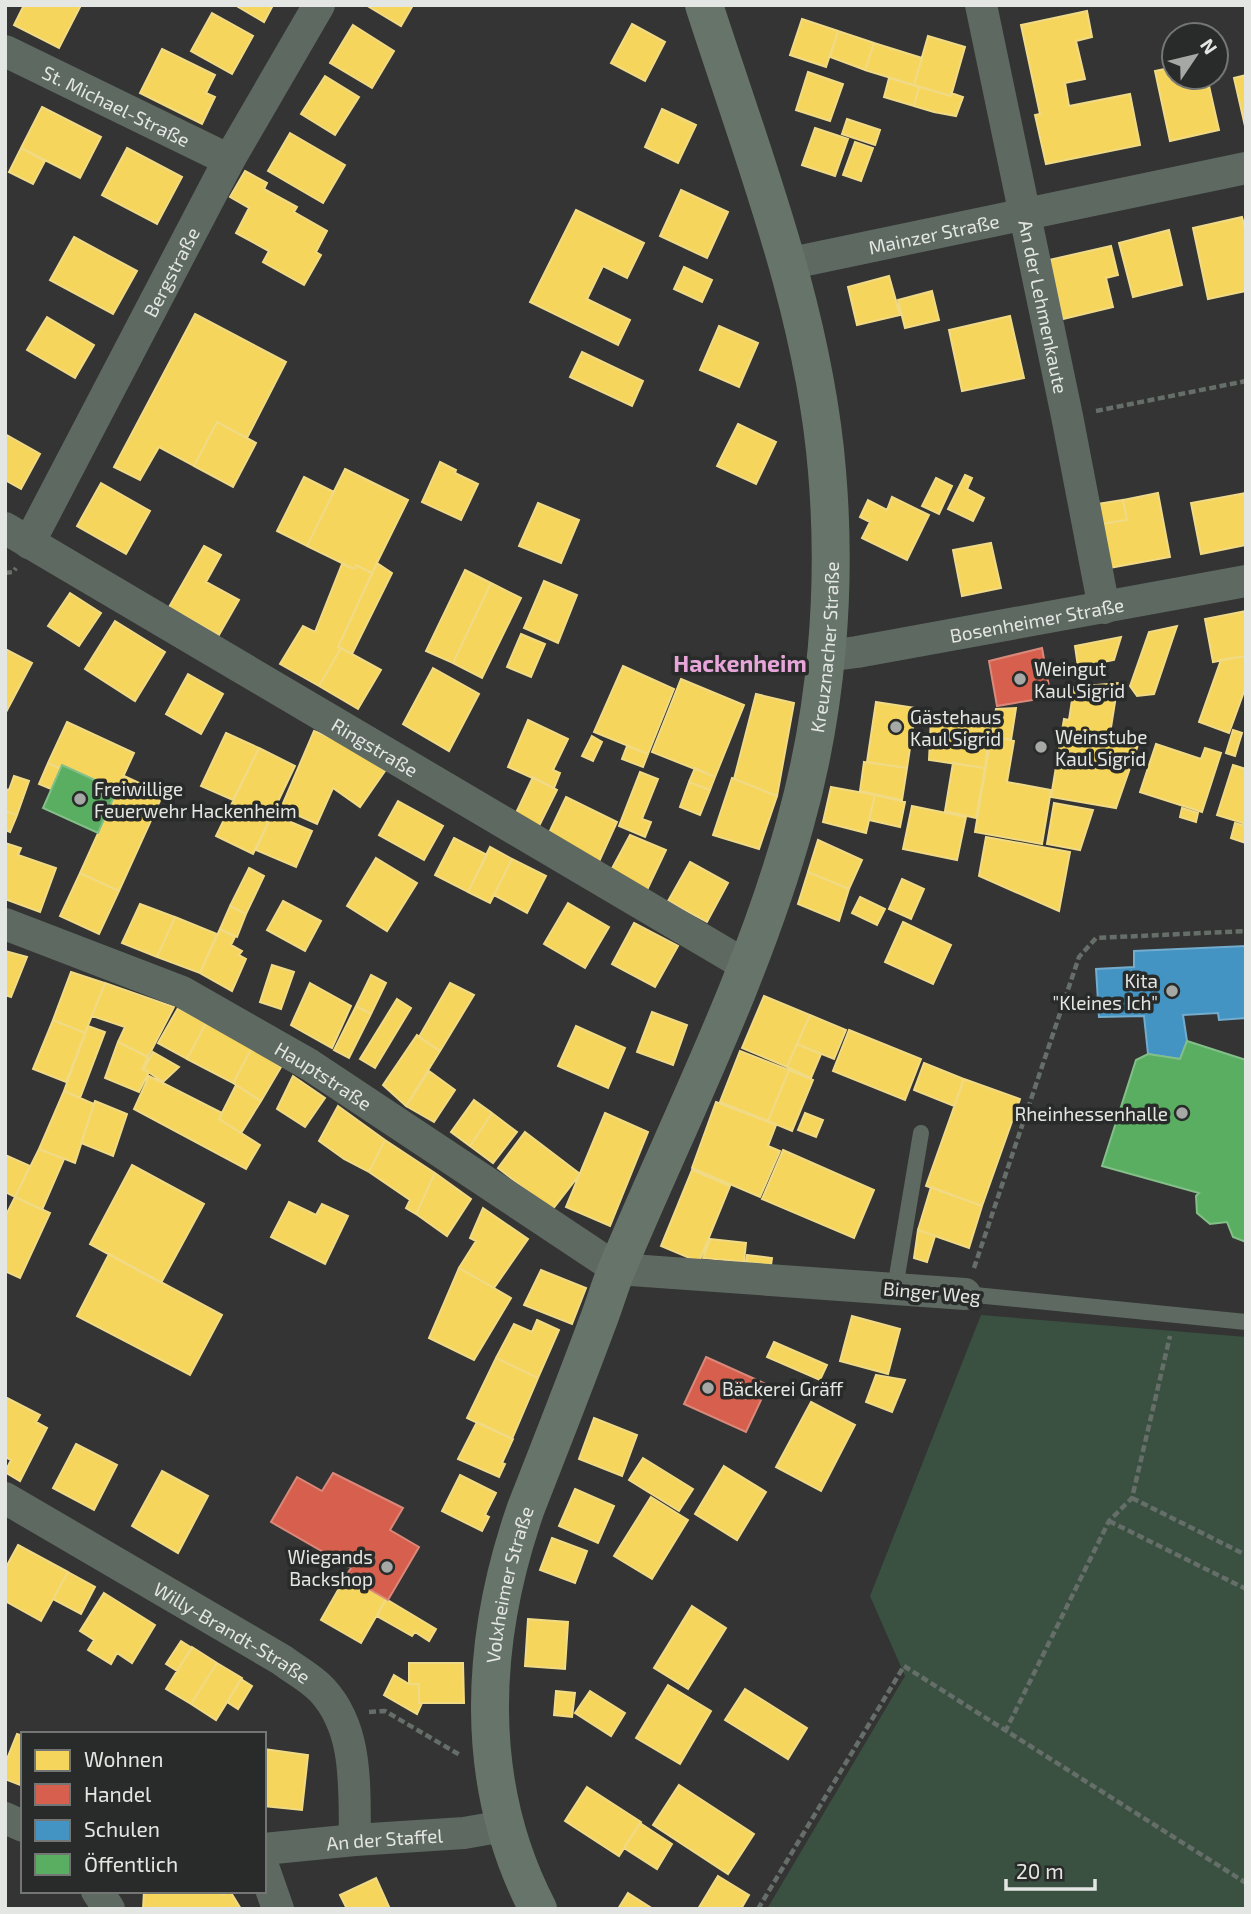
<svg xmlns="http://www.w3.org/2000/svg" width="1251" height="1914" font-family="'Exo 2',sans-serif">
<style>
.green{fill:#3a5141}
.homes{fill:#f6d55c;stroke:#f1da85;stroke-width:2}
.shops{fill:#d6604d;stroke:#da887a;stroke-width:2}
.schools{fill:#4393c3;stroke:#73accd;stroke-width:2}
.public{fill:#5aae61;stroke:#83bf88;stroke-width:2}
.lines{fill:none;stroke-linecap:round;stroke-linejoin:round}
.path{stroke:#666e69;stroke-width:4.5;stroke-dasharray:7 3.5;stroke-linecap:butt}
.service{stroke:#5e6961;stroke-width:16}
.minor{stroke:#5e6961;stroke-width:32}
.secondary{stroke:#66746a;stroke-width:38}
.poi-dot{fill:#a6a8a6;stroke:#282b29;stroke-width:2.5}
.labels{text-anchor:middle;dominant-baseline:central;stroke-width:7;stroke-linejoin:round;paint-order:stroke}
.street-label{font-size:19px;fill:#e4e6e4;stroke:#282b29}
.poi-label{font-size:19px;fill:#e4e6e4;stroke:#282b29;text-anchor:start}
.quarter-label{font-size:23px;font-weight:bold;fill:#e7a6d9;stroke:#282b29}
</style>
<rect width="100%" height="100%" fill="#333433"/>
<!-- green -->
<path class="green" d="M981 1315 1246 1337V1909H767L905 1676 870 1596Z"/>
<!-- homes -->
<path class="homes" d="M24 5H81L59 48 14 25Z
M235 5H273L264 22Z
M366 5H413L401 26Z
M1087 11 1092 37 1076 41 1085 79 1065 83 1069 106 1130 94 1140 145 1046 164 1035 115 1040 114 1021 25Z
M212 13 253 36 232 74 191 51Z
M802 19 838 31 826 67 790 55Z
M632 24 665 42 645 81 611 63Z
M353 25 394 51 372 88 330 63Z
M838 31 874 43 865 70 830 57Z
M928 36 965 47 951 96 914 85Z
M874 43 922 58 914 85 865 70Z
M162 49 215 75 206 93 215 97 202 124 140 93Z
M1174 67V77H1207L1219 130 1170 141 1155 71Z
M808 72 843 84 830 121 796 110Z
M1246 75V126H1245L1234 78Z
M325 76 359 97 335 135 301 114Z
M889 78 919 87 914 106 884 97Z
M919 87 951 96V93L963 97 956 116 934 112 914 106Z
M42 107 101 137 80 178 21 148Z
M662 109 696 125 678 163 645 147Z
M847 119 880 130 875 145 842 134Z
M815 128 848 139 835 176 802 165Z
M290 133 345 165 323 203 268 171Z
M855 142 873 148 861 181 843 175Z
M21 148 45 161 33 184 9 172Z
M127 148 182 177 157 224 102 195Z
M245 171 267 183 264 189 297 207 294 212 327 231 316 252 321 255 304 285 263 262 269 251 236 233 249 208 230 197Z
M681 190 728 212 707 258 660 236Z
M576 210 644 243 627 278 603 266 587 299 630 320 618 345 530 302Z
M1242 217 1246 232V291L1208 299 1193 228Z
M1169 230 1182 285 1133 297 1119 243Z
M74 237 137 271 113 314 50 280Z
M1111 246 1118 275 1106 278 1113 307 1063 319 1049 260Z
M684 267 712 280 702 302 674 289Z
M889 276 900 315 857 325 848 287Z
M932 291 939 320 905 328 898 300Z
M195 314 286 362 247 438 217 422 194 466 159 447 140 480 114 467Z
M1010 316 1024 378 962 391 949 330Z
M47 317 94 345 75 378 27 350Z
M719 326 758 343 739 387 700 370Z
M582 352 643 381 632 406 570 377Z
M217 422 256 443 233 487 194 466Z
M738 424 776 442 756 484 717 466Z
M5 434 40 454 21 489 5 480Z
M440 462 456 470 455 473 478 484 461 520 422 502Z
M345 469 408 500 372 573 356 565 354 569 307 546Z
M965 475 972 478 967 489 984 498 973 521 948 509Z
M304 477 334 492 307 546 277 531Z
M936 478 952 486 939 514 922 506Z
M101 483 150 511 126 554 77 526Z
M1158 493 1170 557 1109 568 1101 524 1127 520 1123 500Z
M1246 493V545L1201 554 1191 503Z
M892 497 929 515 907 560 862 538 870 522 860 517 868 500 887 510Z
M1123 500 1127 520 1101 524 1097 504Z
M538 503 579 520 561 563 519 546Z
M991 543 1001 588 962 596 953 550Z
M204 546 221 555 206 582 239 600 219 635 169 607Z
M377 563 392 573 352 654 338 647Z
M342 564 354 569 356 565 372 573 338 647 341 648 319 686 280 664 303 626 315 632Z
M465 570 491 583 453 663 426 651Z
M544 581 577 595 558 643 524 628Z
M491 583 521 598 482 678 453 663Z
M70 593 101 613 79 646 48 626Z
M1246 611V656L1213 662 1205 619Z
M115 621 165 652 135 701 85 669Z
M1177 626 1154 694 1137 696 1130 686 1149 632Z
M521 634 545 644 531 677 507 667Z
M1121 637 1114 660 1078 667 1075 646Z
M341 648 381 670 358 709 319 686Z
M5 649 32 663 5 714Z
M1246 656V686L1229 733 1199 722 1221 660Z
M623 666 674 689 648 754 594 732Z
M433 668 479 694 449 751 403 724Z
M188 674 223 694 201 734 166 714Z
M681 679 744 705 715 777 652 752Z
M1118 683 1109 740 1138 745 1116 808 1051 797 1064 719 1069 720 1074 687Z
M756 694 794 703 777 796 734 779Z
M876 702 916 708 907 768 867 762Z
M1016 708 1011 740 991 736 996 709Z
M931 718 990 724 985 768 929 760Z
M528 720 568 739 553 770 560 773 554 788 508 767Z
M67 722 134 753 117 790 62 765 61 769 48 763Z
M1233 730 1242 733 1235 756 1226 753Z
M314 731 351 746 385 771 360 807 333 788 317 824 281 808Z
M226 733 259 748 233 800 201 786Z
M592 736 602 742 593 761 582 756Z
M991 736 1014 741 1007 782 1051 790 1042 844 975 832Z
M1156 744 1201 759 1205 748 1221 753 1202 812 1140 792Z
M627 746 648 754 643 767 622 759Z
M259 748 295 766 253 854 216 836Z
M864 762 907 768 902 800 860 791Z
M48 763 61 769 51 789 39 784Z
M953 763 985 768 976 818 945 811Z
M1233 765 1246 769V824L1217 815Z
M695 768 715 777 710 790 689 782Z
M640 772 658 779 642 819 651 822 645 837 619 826Z
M14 776 29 781 17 815 5 811V789L9 790Z
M124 776 163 794 119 891 80 873Z
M533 777 557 790 537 830 514 817Z
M732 778 777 796 759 849 713 835Z
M689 782 710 790 700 815 680 807Z
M831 787 875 795 866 833 823 822Z
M875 795 905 802 900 827 869 820Z
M566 797 617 822 597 866 547 837Z
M398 801 443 826 424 860 379 835Z
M1054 803 1093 810 1080 850 1047 844Z
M912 806 966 817 957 860 903 849Z
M1182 808 1198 813 1196 822 1180 817Z
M5 811 17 815 10 832 5 830Z
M272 814 312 831 296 867 256 850Z
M1235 823 1246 826V843L1231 838Z
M630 835 666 850 646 892 610 872Z
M986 837 1070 852 1059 911 979 876Z
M454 838 487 855 468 892 435 875Z
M818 840 862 860 849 889 808 872Z
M5 843 21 848 18 855 56 868 40 912 5 899Z
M490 847 512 859 490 903 468 892Z
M376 858 417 883 387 931 347 906Z
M512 859 546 876 527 913 494 895Z
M690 862 728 883 707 922 668 901Z
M249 868 264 876 246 914 230 906Z
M808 872 849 889 839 921 798 904Z
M80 873 119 891 99 934 60 916Z
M902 879 924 889 911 919 889 909Z
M860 897 885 909 877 925 852 913Z
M283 901 321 921 305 951 267 930Z
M568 903 609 927 585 968 544 944Z
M140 904 175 917 157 957 122 943Z
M230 906 246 914 237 937 220 929Z
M175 917 217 934 200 973 157 957Z
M903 922 951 945 933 984 885 962Z
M634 923 678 946 655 987 612 964Z
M220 929 235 937 231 945 242 951 239 955 246 959 232 991 200 973Z
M5 951 27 957 11 997 5 995Z
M272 965 294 972 281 1009 260 1002Z
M71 972 105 983 85 1033 53 1020Z
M371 975 386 983 371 1014 356 1006Z
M105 983 174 1007 148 1057 118 1042 125 1027 92 1016Z
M310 983 351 1006 332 1048 291 1025Z
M450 983 474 995 440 1051 419 1037Z
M764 996 810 1015 787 1067 742 1048Z
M397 999 411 1008 375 1068 360 1059Z
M356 1006 371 1014 349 1058 334 1050Z
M178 1008 206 1023 187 1059 158 1043Z
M652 1012 687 1025 673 1065 637 1052Z
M810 1015 846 1030 834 1059 797 1044Z
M53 1020 85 1033 66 1082 33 1069Z
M206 1023 252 1048 233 1083 187 1059Z
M88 1026 105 1032 80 1098 64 1091Z
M576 1026 625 1048 608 1088 558 1066Z
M849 1030 921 1059 905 1100 833 1071Z
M417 1035 440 1051 406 1106 383 1085Z
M118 1042 148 1057 142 1069 149 1072 139 1092 105 1078Z
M797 1044 821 1054 811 1078 787 1067Z
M252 1048 281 1067 261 1101 233 1083Z
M740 1051 789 1070 768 1121 720 1102Z
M153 1052 179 1067 163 1082 144 1069Z
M924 1063 964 1079 954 1106 914 1090Z
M789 1070 813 1080 792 1131 768 1121Z
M429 1071 455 1090 434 1122 406 1106Z
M149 1076 222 1113 219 1119 260 1145 246 1169 134 1109Z
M293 1076 325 1098 305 1127 277 1109Z
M964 1079 1020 1099 982 1206 926 1186Z
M236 1085 261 1101 241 1133 219 1119Z
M64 1091 94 1104 75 1163 39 1149Z
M474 1100 492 1113 470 1146 451 1132Z
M95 1101 127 1114 113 1156 81 1143Z
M716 1102 776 1125 768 1146 780 1151 760 1197 692 1168Z
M338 1106 385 1140 369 1172 344 1159 319 1141Z
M492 1113 517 1132 493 1163 470 1146Z
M605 1113 648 1132 610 1226 566 1207Z
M805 1113 823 1120 816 1137 798 1130Z
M525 1132 580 1174 552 1210 498 1168Z
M385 1140 435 1173 416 1214 406 1208 410 1200 369 1172Z
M39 1149 64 1159 42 1210 15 1197Z
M783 1150 874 1190 854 1238 762 1199Z
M5 1155 30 1166 15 1197 5 1192Z
M132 1165 204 1204 161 1283 90 1244Z
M692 1170 730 1186 699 1262 661 1246Z
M435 1173 471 1199 447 1236 416 1214Z
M931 1187 982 1206 969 1248 918 1230Z
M15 1197 50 1213 20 1278 5 1271V1217Z
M289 1202 316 1215 322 1204 348 1216 325 1264 271 1237Z
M483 1208 528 1239 494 1288 459 1268 476 1241 470 1238Z
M918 1230 935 1236 927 1262 914 1258Z
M710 1239 746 1243 744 1262 703 1258Z
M109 1254 222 1315 190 1375 77 1316Z
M747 1255 772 1258 771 1265 746 1262Z
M459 1268 511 1298 474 1360 429 1338Z
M541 1270 586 1288 572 1324 524 1305Z
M852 1316 900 1329 888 1374 840 1361Z
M537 1320 559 1330 538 1378 496 1358 514 1324 532 1332Z
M774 1342 827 1365 820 1380 767 1357Z
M496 1358 538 1378 512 1439 467 1418Z
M876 1375 905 1380 892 1412 866 1402Z
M7 1398 40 1415 36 1422 47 1428 20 1481 5 1472 11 1460 5 1457V1402Z
M811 1402 855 1425 821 1491 776 1467Z
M594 1418 637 1435 622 1476 579 1459Z
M477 1422 513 1439 502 1463 505 1464 499 1477 458 1459Z
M76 1444 117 1465 94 1510 53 1488Z
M643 1458 693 1489 679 1511 629 1480Z
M724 1466 766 1492 737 1540 695 1514Z
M162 1471 208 1496 178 1553 132 1526Z
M460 1475 496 1493 485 1515 489 1517 482 1531 442 1511Z
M575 1489 614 1506 598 1543 559 1526Z
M651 1497 688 1520 652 1579 614 1556Z
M552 1538 587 1551 575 1583 540 1570Z
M18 1545 68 1572 41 1621 5 1601V1569Z
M68 1572 95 1587 81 1614 53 1599Z
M346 1576 386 1599 361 1643 321 1620Z
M104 1593 155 1625 132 1663 117 1653 111 1664 88 1650 94 1640 80 1631Z
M386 1599 436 1629 429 1641 415 1632 412 1636 377 1616Z
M692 1606 726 1628 688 1689 654 1668Z
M528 1619 568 1622 565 1669 525 1666Z
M181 1641 192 1648 177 1671 166 1664Z
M192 1647 217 1663 191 1704 166 1689Z
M217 1663 242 1678 216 1720 191 1704Z
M409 1663H463L464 1703H419V1684H409Z
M394 1675 409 1684H419V1703H422L417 1714 384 1695Z
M241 1679 252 1686 238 1709 227 1702Z
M668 1685 711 1711 680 1764 636 1738Z
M745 1689 807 1728 788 1759 725 1720Z
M556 1691 575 1693 572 1717 554 1715Z
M590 1691 625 1713 611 1736 575 1713Z
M17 1734 23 1736V1786L5 1779V1764Z
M264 1749 308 1755 302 1810 264 1806Z
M679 1785 754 1834 728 1874 653 1825Z
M587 1787 641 1822 619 1856 565 1821Z
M640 1823 672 1844 657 1869 624 1848Z
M718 1876 749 1895 741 1909H698Z
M376 1878 390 1909H347L340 1895Z
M144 1891H222V1895L230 1891 241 1909H143Z
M628 1893 653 1909H618Z"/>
<!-- shops -->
<path class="shops" d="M1042 648 1051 697 997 706 989 661Z
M706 1357 768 1385 746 1432 684 1404Z
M333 1473 403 1508 390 1530 419 1547 388 1600 346 1576 351 1568 271 1522 297 1477 322 1491Z"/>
<!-- schools -->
<path class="schools" d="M1246 946V1018L1219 1020 1218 1013 1183 1015 1187 1041 1180 1059 1148 1054 1144 1016 1099 1017 1096 969 1134 967V951Z"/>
<!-- public -->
<path class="public" d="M62 765 117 790 98 833 43 808Z
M1187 1041 1246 1060V1242L1233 1237 1227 1222 1210 1224 1197 1213 1196 1196 1199 1193 1102 1166 1136 1060 1148 1054 1180 1059Z"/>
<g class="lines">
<!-- path -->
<path class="path" d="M1096 411 1246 381
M5 573 13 572 16 568
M974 1268 1079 957 1096 938 1246 931
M1132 1498 1246 1555
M1109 1521 1246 1589
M369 1712 385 1711 460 1755
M1005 1732 1109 1521 1132 1498 1170 1336
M758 1909 904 1666 1246 1883"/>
<!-- service -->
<path class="service" d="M895 1288 921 1133
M965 1294 1246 1322"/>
<!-- minor -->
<g class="minor">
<path id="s1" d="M981 5 1067 416 1104 608"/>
<path id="s2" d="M5 51 229 160"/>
<path id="s3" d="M787 264 1246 168"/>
<path id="s4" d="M5 528 747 966"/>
<path id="s5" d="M29 543 229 160 319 5"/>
<path id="s6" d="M826 656 857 652 1246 581"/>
<path id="s7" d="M5 924 182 992 310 1065 617 1269 965 1294"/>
<path id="s8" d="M5 1498 282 1660C295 1670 311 1678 322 1690 359 1730 354 1788 355 1840"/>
<path d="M5 1818 23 1826"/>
<path id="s9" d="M264 1849 355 1840 464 1833 504 1826"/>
<path d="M264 1869 278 1909"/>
<path d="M97 1891 109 1909"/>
</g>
<!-- secondary -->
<path class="secondary" id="s10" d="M538 1909C472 1782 480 1640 526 1508 550 1447 574 1386 597 1324 605 1304 610 1284 619 1264 680 1119 753 976 795 824 827 710 837 588 827 471 814 311 753 157 704 5"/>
</g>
<!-- markers -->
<g class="poi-dot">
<circle cx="1020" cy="679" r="7"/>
<circle cx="896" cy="727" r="7"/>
<circle cx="1041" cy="747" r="7"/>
<circle cx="80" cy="799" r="7"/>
<circle cx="1172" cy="991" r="7"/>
<circle cx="1182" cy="1113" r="7"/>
<circle cx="708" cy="1388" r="7"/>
<circle cx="387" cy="1567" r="7"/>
</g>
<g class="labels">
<!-- street labels -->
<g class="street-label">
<text stroke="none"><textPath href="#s2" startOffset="124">St. Michael-Straße</textPath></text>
<text stroke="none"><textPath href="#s3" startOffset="150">Mainzer Straße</textPath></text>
<text stroke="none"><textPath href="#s5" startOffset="306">Bergstraße</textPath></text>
<text stroke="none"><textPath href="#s1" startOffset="308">An der Lehmenkaute</textPath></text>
<text stroke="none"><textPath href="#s6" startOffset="214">Bosenheimer Straße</textPath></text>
<text stroke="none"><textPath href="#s10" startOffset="1328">Kreuznacher Straße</textPath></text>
<text stroke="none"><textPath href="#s4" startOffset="430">Ringstraße</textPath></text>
<text stroke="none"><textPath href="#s7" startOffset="354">Hauptstraße</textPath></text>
<text transform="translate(932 1292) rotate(5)">Binger Weg</text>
<text stroke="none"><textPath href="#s10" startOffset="334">Volxheimer Straße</textPath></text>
<text stroke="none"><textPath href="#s8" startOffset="264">Willy-Brandt-Straße</textPath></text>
<text stroke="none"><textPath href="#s9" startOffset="121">An der Staffel</textPath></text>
</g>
<!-- poi labels -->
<g class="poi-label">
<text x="1034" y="668">Weingut<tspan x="1034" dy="22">Kaul Sigrid</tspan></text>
<text x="910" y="716">Gästehaus<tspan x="910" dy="22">Kaul Sigrid</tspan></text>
<text x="1055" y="736">Weinstube<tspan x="1055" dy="22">Kaul Sigrid</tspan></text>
<text x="94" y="788">Freiwillige<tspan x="94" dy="22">Feuerwehr Hackenheim</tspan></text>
<text x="1158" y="980" text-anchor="end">Kita<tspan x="1158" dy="22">"Kleines Ich"</tspan></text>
<text x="1168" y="1113" text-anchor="end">Rheinhessenhalle</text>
<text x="722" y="1388">Bäckerei Gräff</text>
<text x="373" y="1556" text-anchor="end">Wiegands<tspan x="373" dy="22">Backshop</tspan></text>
</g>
<!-- quarter labels -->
<g class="quarter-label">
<text x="740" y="663">Hackenheim</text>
</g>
</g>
<!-- border -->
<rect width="1251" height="1914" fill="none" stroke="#e4e6e4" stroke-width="14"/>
<!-- legend -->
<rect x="21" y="1732" width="245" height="161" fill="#282b29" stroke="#737674" stroke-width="2"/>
<rect x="35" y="1750" width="35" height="21" fill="#f6d55c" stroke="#737674" stroke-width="2"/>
<text x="84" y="1767" font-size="21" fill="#e4e6e4">Wohnen</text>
<rect x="35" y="1784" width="35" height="21" fill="#d6604d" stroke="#737674" stroke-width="2"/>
<text x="84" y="1802" font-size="21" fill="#e4e6e4">Handel</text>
<rect x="35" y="1820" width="35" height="21" fill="#4393c3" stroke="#737674" stroke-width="2"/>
<text x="84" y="1837" font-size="21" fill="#e4e6e4">Schulen</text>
<rect x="35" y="1854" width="35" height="21" fill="#5aae61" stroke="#737674" stroke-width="2"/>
<text x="84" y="1872" font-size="21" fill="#e4e6e4">Öffentlich</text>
<!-- north arrow -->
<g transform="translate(1195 56) rotate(55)"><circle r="33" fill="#282b29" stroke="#737674" stroke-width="2"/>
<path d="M0-5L12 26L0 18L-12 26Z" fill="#a6a8a6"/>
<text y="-10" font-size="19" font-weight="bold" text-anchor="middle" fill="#e4e6e4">N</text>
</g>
<!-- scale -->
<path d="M1006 1879v10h89v-10" fill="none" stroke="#e4e6e4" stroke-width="3.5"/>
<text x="1016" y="1879" font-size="21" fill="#e4e6e4" stroke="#282b29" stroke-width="5" paint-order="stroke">20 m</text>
</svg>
